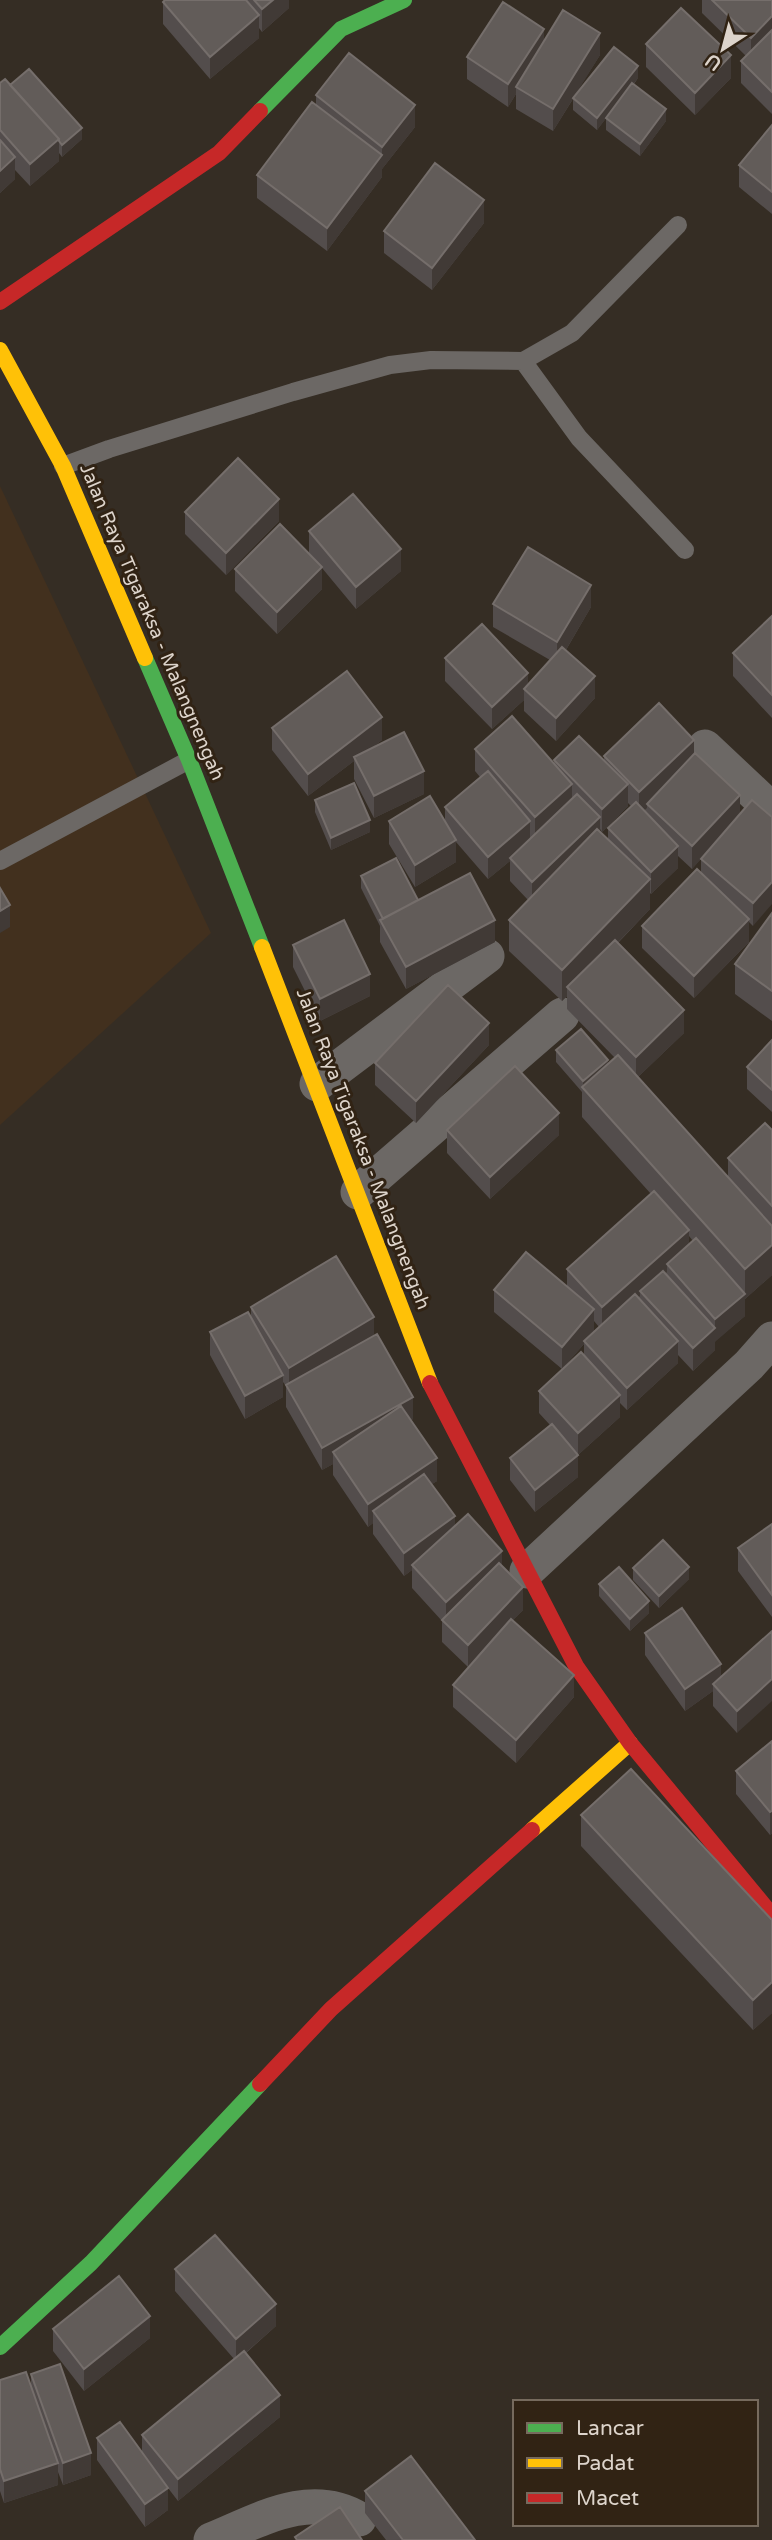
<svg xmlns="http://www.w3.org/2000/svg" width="772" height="2540" font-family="'Varela Round',sans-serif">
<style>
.built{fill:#42301e}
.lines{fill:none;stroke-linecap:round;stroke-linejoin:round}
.lane{stroke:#6c6865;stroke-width:18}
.street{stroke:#6c6865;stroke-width:35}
.fast{stroke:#4caf50;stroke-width:16}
.slow{stroke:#ffc107;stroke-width:16}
.jam{stroke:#c62828;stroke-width:16}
.wall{fill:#534d4c;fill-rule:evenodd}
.shaded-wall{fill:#413a36}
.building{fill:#625c59;stroke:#756e6b;stroke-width:2}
.labels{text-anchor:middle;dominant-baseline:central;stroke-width:6;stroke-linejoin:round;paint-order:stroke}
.street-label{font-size:19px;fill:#ddd4cb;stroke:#312314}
</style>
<rect width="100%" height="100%" fill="#352d24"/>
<!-- built -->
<path class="built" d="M0 486 211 933 0 1125Z"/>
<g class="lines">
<!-- lane -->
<path class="lane" d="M523 361 579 438 685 550
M63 466 109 449 293 392 390 365 431 360 523 361 572 333 678 225
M0 861 189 760"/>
<!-- street -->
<path class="street" d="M705 747 772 810
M317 1084 487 956
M358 1192 562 1015
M527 1571 749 1365 772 1339
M211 2540C258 2521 310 2489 359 2519"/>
<!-- fast -->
<path class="fast" d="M260 111 341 29 404 0
M145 658 189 760 262 947
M0 2347 91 2263 260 2084"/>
<!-- slow -->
<path class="slow" d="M0 350 63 466 145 658
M262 947 430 1383
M532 1830 630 1743"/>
<!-- jam -->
<path class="jam" d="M0 302 219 153 260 111
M430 1383 576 1666 630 1743 772 1915
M260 2084 331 2009 532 1830"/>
</g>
<!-- wall -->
<path class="wall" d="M165 0H289V8L262 32 259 28V38L210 79 163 24V2Z
M702 0H772V114L741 83V61L746 56 702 13Z
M544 41 600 55 574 96 638 78 634 84 666 121 640 156 606 130V118L597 130 573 110V99L553 131 516 109V94L508 107 467 79V57Z
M646 44 731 78 695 115 646 67Z
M0 83 10 85 82 139 62 157 59 153V161L30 186 15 170V179L0 193Z
M316 95 415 127 382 169V177L327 251 257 198V175L316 105Z
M772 125V214L739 187V165Z
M484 223 432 290 384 253V231Z
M185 512 279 521 226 575 185 534Z
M309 531 401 571 356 609 322 568V589L277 634 235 591V569L309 554Z
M493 604 591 607 566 650 595 698 556 741 524 711V700L492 729 445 681V658L528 684 550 660 493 627Z
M772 616V718L733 676V653Z
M272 728 382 740 369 750 424 794 374 818 354 779V761L308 796 272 750Z
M475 749 554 764V760H604V756L694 753 740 814 772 817 753 926 749 922V942L694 998 642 948V926L701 874V859L704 855 692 869 678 856V868L651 894 650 893V909L618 943 684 1033 638 1077 728 1177V1158L772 1130V1275L745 1299V1298V1316L715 1341V1350L693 1371 678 1355V1363L627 1410 620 1403V1417L578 1455V1477L535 1512 510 1480V1458L550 1425 539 1413V1391L562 1369 494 1312V1290L567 1287V1269L651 1194 582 1117V1092L556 1062V1050L608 1064 615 1058 567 1009V996L562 1001 509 951V920L528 900 510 881V861L488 879 456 842V862L415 887 389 844V821H445V807L480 777 475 771ZM628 803 631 806 608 828V840L600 832V829L602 832 628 806ZM689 1236 693 1241 689 1245ZM594 1321 599 1327 594 1331ZM584 1344V1355L562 1369Z
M315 800 370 832 331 850 315 812Z
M361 876 418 900 495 942 406 989 380 942V926L361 888Z
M772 913V1021L735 994V964Z
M293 945 370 996 320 1021 293 967Z
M772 1040V1112L747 1089V1067Z
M489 1045 416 1123 375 1085V1063Z
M447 1130 559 1135 490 1199 447 1153Z
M251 1307 374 1335 413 1419 411 1420 437 1481 432 1484 455 1526 502 1566 523 1610 512 1621 574 1697 516 1763 453 1707V1685L482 1652 468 1667 442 1642V1621L412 1588V1570L404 1576 373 1534V1523L368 1527 333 1475V1464L322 1470 286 1407V1386L283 1382V1397L245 1419 210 1355V1332L251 1318Z
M772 1524V1617L738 1571V1548Z
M633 1568 689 1579 659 1608 633 1580Z
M599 1584 649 1613 630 1631 599 1596Z
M772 1631 737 1733 713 1706V1691L685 1711 645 1655V1633L721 1677Z
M772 1741V1833L770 1835 736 1794V1771Z
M581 1815 772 1920V2013L753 2030 581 1846Z
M175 2269 276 2326 246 2353 280 2417 178 2501 168 2488V2510L145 2527 97 2460V2438L142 2452V2435L234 2359 175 2291Z
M53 2329 150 2338 84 2391 53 2351Z
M31 2374 91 2475 63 2485 58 2472V2485L4 2503 0 2491V2380L31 2387Z
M365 2491 475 2540H386L365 2513Z"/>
<!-- shaded-wall -->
<path class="shaded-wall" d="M273 0H289V8L262 32V9Z
M259 15V38L210 79V57Z
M772 16V39L751 60V38Z
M544 29V51L516 87V94L508 107V84Z
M600 33V55L553 131V109Z
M731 55V78L695 115V93Z
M638 66V78L597 130V118Z
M415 105V127L382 169V177L327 251V228L382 155V147Z
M666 109V121L640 156V144Z
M82 128V139L62 157V145Z
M59 139V161L30 186V164Z
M15 157V179L0 193V171Z
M484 200V223L432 290V268Z
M279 499V521L226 575V553Z
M401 549V571L356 609V587Z
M322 567V589L277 634V612Z
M591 585V607L557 665V642Z
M528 673V693L524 689V700L492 729V707Z
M595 676V698L556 741V718Z
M382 717V740L356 760 354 757V761L308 796V774Z
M694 740V762L647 804V808L639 815V792Z
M424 771V794L374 818V796Z
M572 784V806L535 839V817Z
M628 784V806L602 832V809Z
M740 795V817L692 869V846Z
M600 817V839L532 904V882Z
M370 820V832L331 850V838Z
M530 821V844L510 858V861L488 879V857Z
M456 840V862L415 887V865Z
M678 846V868L651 894V872Z
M650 879V909L571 991 567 987V996L562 1001V970Z
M772 882V904L753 926V903Z
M10 905V927L0 933V911Z
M749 919V942L694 998V976Z
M495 920V942L406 989V967Z
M370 974V996L320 1021V999Z
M684 1010V1033L636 1079V1057Z
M489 1023V1045L416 1123V1101Z
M608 1060V1072L583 1088V1081Z
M559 1113V1135L490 1199V1177Z
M689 1230V1253L667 1264V1272L642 1294 640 1291V1296L602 1330V1307Z
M772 1245V1275L745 1299V1269Z
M745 1294V1316L715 1342V1319Z
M594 1309V1332L584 1341V1344L562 1369V1347Z
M374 1317V1339L289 1391V1368Z
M715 1328V1350L693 1371V1348Z
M678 1341V1363L627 1410V1388Z
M283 1375V1397L245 1419V1396Z
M620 1395V1417L578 1455V1477L535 1512V1490L578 1455V1433Z
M413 1397V1419L338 1461 333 1452V1464L322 1470V1448Z
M437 1458V1481L379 1519 373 1511V1523L368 1527V1504Z
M455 1516V1538L412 1565V1570L404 1576V1553Z
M502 1551V1573L446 1624V1602Z
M689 1567V1579L659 1608V1596Z
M523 1587V1610L468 1667V1645Z
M649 1601V1613L630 1631V1619Z
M721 1664V1686L713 1684V1691L685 1711V1689Z
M574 1675V1697L516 1763V1740Z
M772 1679V1701L737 1733V1711Z
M772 1811V1833L770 1835V1812Z
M772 1982V2013L753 2030V2000Z
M276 2304V2326L236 2361V2339Z
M150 2316V2338L84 2391V2369Z
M280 2395V2417L178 2501V2479Z
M91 2453V2475L63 2485V2463Z
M58 2463V2485L4 2503V2481Z
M168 2488V2510L145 2527V2504Z"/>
<!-- building -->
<path class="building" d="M165 0H246L259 15 210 57 163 2Z
M254 0H273L262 9Z
M712 0H772V16L751 38Z
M503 2 544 29 508 84 467 57Z
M681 8 731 55 695 93 646 44Z
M563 10 600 33 553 109 516 87Z
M772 30V92L741 61Z
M614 47 638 66 597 118 573 98Z
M349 53 415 105 382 147 316 95Z
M29 69 82 128 62 145 59 141V139L10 85Z
M5 79 59 139 30 164 0 130V83Z
M632 83 666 109 640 144 606 118Z
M312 102 382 155 327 228 257 175Z
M772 125V192L739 165Z
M0 140 15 157 0 171Z
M435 163 484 200 432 268 384 231Z
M238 458 279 499 226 553 185 512Z
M353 494 401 549 356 587 309 531Z
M280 524 322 567 277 612 235 569Z
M528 547 591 585 557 642 493 604Z
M772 616V695L733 653Z
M482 624 528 673 492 707 445 658Z
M562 647 595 676 556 718 524 689Z
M347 671 382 717 308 774 272 728Z
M659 703 694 740 639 792 604 756Z
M512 716 572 784 535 817 475 749Z
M404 732 424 771 374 796 354 757Z
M579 736 628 784 602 809 554 760Z
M695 753 740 795 692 846 647 804Z
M488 771 530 821 488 857 445 807Z
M354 783 370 820 331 838 315 800Z
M577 794 600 817 532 882 510 858Z
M430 796 456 840 415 865 389 821Z
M752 800 772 817V882L753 903 701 859Z
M636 802 678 846 651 872 608 828Z
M597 829 650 879 562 970 509 920Z
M396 858 418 900 383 919 361 876Z
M697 869 749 919 694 976 642 926Z
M470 873 495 920 406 967 380 920Z
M0 888 10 905 0 911Z
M772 913V991L735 964Z
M344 920 370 974 320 999 293 945Z
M615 940 684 1010 636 1057 567 987Z
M448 985 489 1023 416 1101 375 1063Z
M581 1029 608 1060 583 1081 556 1050Z
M772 1040V1090L747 1067Z
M618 1055 772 1226V1245L745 1269 582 1087Z
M515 1066 559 1113 490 1177 447 1130Z
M765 1123 772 1130V1206L728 1158Z
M654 1191 689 1230 602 1307 567 1269Z
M696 1238 745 1294 715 1319 667 1264Z
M526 1252 594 1309 562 1347 494 1290Z
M336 1256 374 1317 289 1368 251 1307Z
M663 1271 715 1328 693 1348 640 1291Z
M635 1294 678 1341 627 1388 584 1341Z
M248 1312 283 1375 245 1396 210 1332Z
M377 1334 413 1397 322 1448 286 1385Z
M581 1352 620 1395 578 1433 539 1391Z
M401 1406 437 1458 368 1504 333 1452Z
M552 1424 578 1455 535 1490 510 1458Z
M424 1474 455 1516 404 1553 373 1511Z
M468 1514 502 1551 446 1602 412 1565Z
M772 1524V1595L738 1548Z
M663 1540 689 1567 659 1596 633 1568Z
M499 1563 523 1587 468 1645 442 1620Z
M619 1567 649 1601 630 1619 599 1584Z
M682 1608 721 1664 685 1689 645 1633Z
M511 1619 574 1675 516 1740 453 1685Z
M772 1631V1679L737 1711 713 1684Z
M772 1741V1811L770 1812 736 1771Z
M631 1769 772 1920V1982L753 2000 581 1815Z
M215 2235 276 2304 236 2339 175 2269Z
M119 2276 150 2316 84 2369 53 2329Z
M244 2351 280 2395 178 2479 142 2435Z
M60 2364 91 2453 63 2463 31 2374Z
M26 2372 58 2463 4 2481 0 2469V2380Z
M120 2422 168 2488 145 2504 97 2438Z
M411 2456 475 2540H403L365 2491Z
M340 2507 362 2540H297L295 2537Z"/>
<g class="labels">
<!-- street labels -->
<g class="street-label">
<text transform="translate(152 622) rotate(67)">Jalan Raya Tigaraksa - Malangnengah</text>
<text transform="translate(363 1149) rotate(69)">Jalan Raya Tigaraksa - Malangnengah</text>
</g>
</g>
<!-- legend -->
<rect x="513" y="2400" width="245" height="126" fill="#312314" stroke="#766a5d" stroke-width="2"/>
<rect x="527" y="2423" width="35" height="10" fill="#4caf50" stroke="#766a5d" stroke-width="2"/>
<text x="576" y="2435" font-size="21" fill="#ddd4cb">Lancar</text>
<rect x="527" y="2458" width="35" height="10" fill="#ffc107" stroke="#766a5d" stroke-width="2"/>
<text x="576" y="2470" font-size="21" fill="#ddd4cb">Padat</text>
<rect x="527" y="2493" width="35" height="10" fill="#c62828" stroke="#766a5d" stroke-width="2"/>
<text x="576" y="2505" font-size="21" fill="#ddd4cb">Macet</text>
<!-- north arrow -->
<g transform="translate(723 49) rotate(216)" stroke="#312314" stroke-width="5" paint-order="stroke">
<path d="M0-5L12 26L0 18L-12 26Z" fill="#ddd4cb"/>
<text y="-10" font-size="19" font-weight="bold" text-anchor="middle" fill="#ddd4cb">U</text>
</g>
</svg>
